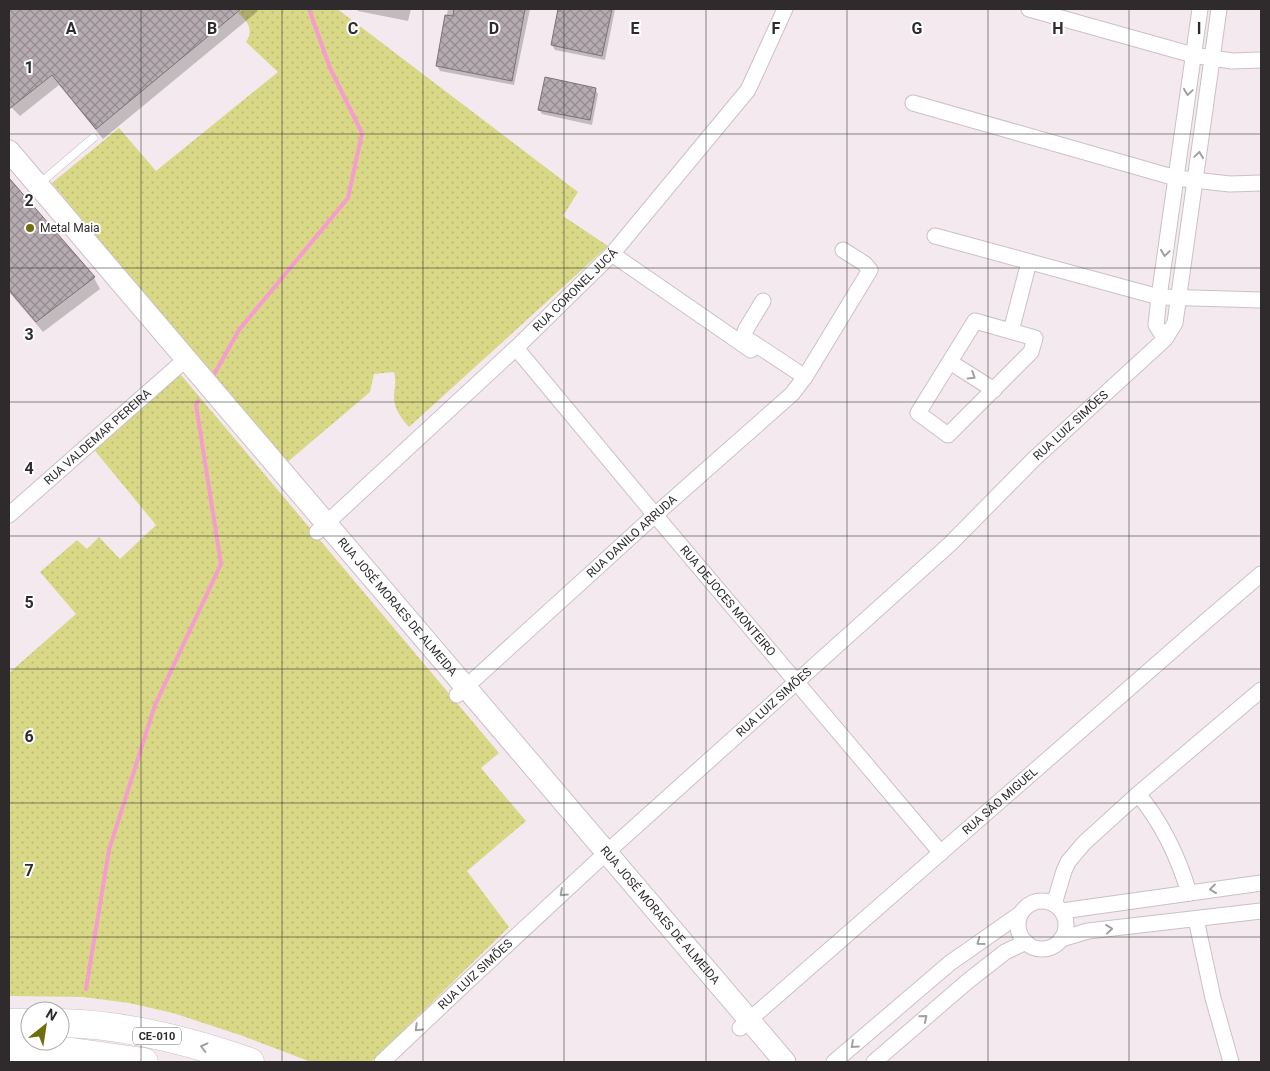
<svg xmlns="http://www.w3.org/2000/svg" width="1270" height="1071" font-family="Roboto,sans-serif">
<style>
.grass{fill:url(#grass-dots)}
.shadow{fill:#0003}
.lines{fill:none;stroke-linecap:round;stroke-linejoin:round}
.stream{stroke:#f79cd0;stroke-width:4}
.building{fill:url(#building-cross-hatch);stroke:#7c7277}
.lane-casing{stroke:#cbc0c6;stroke-width:9}
.street-casing{stroke:#cbc0c6;stroke-width:17}
.secondary-casing{stroke:#cbc0c6;stroke-width:23}
.highway-casing{stroke:#cbc0c6;stroke-width:29}
.lane{stroke:#fff;stroke-width:8}
.street{stroke:#fff;stroke-width:15}
.secondary{stroke:#fff;stroke-width:21}
.highway{stroke:#fff;stroke-width:28}
.oneway{stroke:#a1a0a0}
.grid{fill:none;stroke:#2f2b2d;stroke-width:1;stroke-opacity:0.55}
.poi-dot{fill:#6f6d0c;stroke:#fff;stroke-width:2}
.labels{text-anchor:middle;dominant-baseline:central;stroke-width:4;stroke-linejoin:round;paint-order:stroke}
.shield{fill:#fff;stroke:#6d6b6c;stroke-width:1}
.shield-label{font-size:11px;font-weight:bold;fill:#2f2b2d}
.poi-label{font-size:12px;fill:#2f2b2d;stroke:#fff;text-anchor:start}
.street-label{font-size:12px;fill:#2f2b2d;stroke:#fff}
.grid-label{font-size:16px;text-anchor:middle;font-weight:bold;fill:#2f2b2d;stroke:#fff;stroke-width:4;stroke-linejoin:round;paint-order:stroke}
</style>
<defs>
<pattern id="grass-dots" width="8" height="8" patternUnits="userSpaceOnUse" patternTransform="scale(1.25)"><rect width="8" height="8" fill="#d9d887"/><path d="M2 2h.1M6 6h.1" fill="none" stroke="#bbba75" stroke-width="1.8" stroke-linecap="round"/></pattern>
<pattern id="building-cross-hatch" width="8" height="8" patternUnits="userSpaceOnUse" patternTransform="scale(1.25)"><rect width="8" height="8" fill="#b6abb0"/><path d="M0 0l8 8M0 8l8-8" fill="none" stroke="#948b90"/></pattern>
</defs>
<rect width="100%" height="100%" fill="#f4e9ee"/>
<!-- grass -->
<path class="grass" d="M243 9H336L340 11 578 192 563 216 608 246 409 427C402 419 394 409 394 397 394 387 397 385 394 372L374 374 370 392 284 465 52 183 119 128 156 171 278 72 246 42C254 30 248 21 238 13Z
M176 369 499 753 481 768 526 821 467 871 509 927 371 1062H311L240 1035 173 1013 129 1003 83 997 9 996V673L76 614 40 572 77 540 87 549 99 537 120 559 156 525 91 446Z"/>
<!-- shadow -->
<path class="shadow" d="M9 9H256L258 11 103 139 59 85 20 116 9 105Z
M357 9H411L408 21 358 11Z
M448 9H530L514 85 440 71 437 66Z
M559 9H615L605 60 555 50 552 45Z
M595 89 598 94 592 125 542 114 539 109Z
M9 180 94 278 100 289 43 332 9 292Z"/>
<g class="lines">
<!-- stream -->
<path class="stream" d="M212 378 239 330 348 198 362 133 330 68 309 9
M86 989 109 850 155 705 221 564 196 405 198 401"/>
</g>
<!-- building -->
<path class="building" d="M9 9H241L96 129 52 75 9 109Z
M454 9H525L512 81 436 66 445 15 453 16Z
M558 9H612L602 56 551 45Z
M545 77 596 88 590 120 538 110Z
M9 178 95 277 36 322 9 290Z"/>
<g class="lines">
<defs>
<path id="lane" d="M39 184 93 138"/>
<g id="street">
<path d="M1029 9 1193 55 1232 61 1261 60"/>
<path d="M913 103 1176 178 1230 184 1261 183"/>
<path d="M935 236 1159 297 1261 300"/>
<path d="M612 254 751 350"/>
<path d="M763 301 746 329 744 334 746 338 805 377 870 270 865 264 843 250"/>
<path d="M975 321 1035 338 1031 352 948 435 918 413Z"/>
<path d="M1011 331 1029 262"/>
<path d="M1165 339 1156 325 1159 297 1200 9"/>
<path id="s1" d="M516 348 655 515 941 853"/>
<path d="M950 362 994 390"/>
<path id="s2" d="M9 515 186 359"/>
<path id="s3" d="M317 532 516 348 612 254 748 90 785 9"/>
<path id="s4" d="M457 695 655 515 792 394 805 377"/>
<path d="M1138 794C1162 823 1178 856 1189 893"/>
<circle cx="1042" cy="925" r="24"/>
<path d="M1054 904 1064 871 1068 862 1084 843 1138 794 1261 690"/>
<path d="M1062 911 1261 883"/>
<path d="M1196 919 1213 998 1231 1062"/>
<path d="M1061 939 1088 931 1261 911"/>
<path id="s5" d="M740 1028 1205 622 1261 574"/>
<path id="s6" d="M382 1062 470 979 606 853 950 544 1034 459 1165 339 1175 323 1219 9"/>
<path d="M834 1062 950 963 1020 914"/>
<path d="M874 1062 968 981 1005 952 1026 942"/>
</g>
<g id="secondary">
<path id="s7" d="M9 151 785 1062"/>
</g>
<path id="highway" d="M9 1023H30
M60 1023C125 1024 190 1041 250 1062
M9 1051 72 1052 144 1062"/>
</defs>
<!-- lane casing -->
<use href="#lane" class="lane-casing"/>
<!-- street casing -->
<use href="#street" class="street-casing"/>
<!-- secondary casing -->
<use href="#secondary" class="secondary-casing"/>
<!-- highway casing -->
<use href="#highway" class="highway-casing"/>
<!-- lane -->
<use href="#lane" class="lane"/>
<!-- street -->
<use href="#street" class="street"/>
<!-- secondary -->
<use href="#secondary" class="secondary"/>
<!-- highway -->
<use href="#highway" class="highway"/>
</g>
<!-- one-way arrows -->
<defs><path id="oneway-chevron" d="M-2-3.5L2.5 0L-2 3.5" fill="none" stroke-width="1.6" stroke-linecap="round" stroke-linejoin="round" transform="scale(1.25)"/></defs>
<g class="oneway">
<use href="#oneway-chevron" transform="translate(1188 92) rotate(98)"/>
<use href="#oneway-chevron" transform="translate(1199 155) rotate(-82)"/>
<use href="#oneway-chevron" transform="translate(1165 253) rotate(98)"/>
<use href="#oneway-chevron" transform="translate(972 376) rotate(32)"/>
<use href="#oneway-chevron" transform="translate(1213 889) rotate(173)"/>
<use href="#oneway-chevron" transform="translate(563 893) rotate(137)"/>
<use href="#oneway-chevron" transform="translate(1109 929) rotate(-6)"/>
<use href="#oneway-chevron" transform="translate(980 942) rotate(144)"/>
<use href="#oneway-chevron" transform="translate(924 1018) rotate(-40)"/>
<use href="#oneway-chevron" transform="translate(418 1028) rotate(136)"/>
<use href="#oneway-chevron" transform="translate(854 1045) rotate(138)"/>
<use href="#oneway-chevron" transform="translate(204 1047) rotate(-166)"/>
</g>
<!-- grid -->
<path class="grid" d="M141 9V1062M282 9V1062M423 9V1062M564 9V1062M706 9V1062M847 9V1062M988 9V1062M1129 9V1062M9 134H1261M9 268H1261M9 402H1261M9 536H1261M9 669H1261M9 803H1261M9 937H1261"/>
<!-- markers -->
<circle class="poi-dot" cx="30" cy="228" r="5"/>
<g class="labels">
<!-- shield labels -->
<rect class="shield" x="133" y="1027.5" width="48" height="17" rx="4"/>
<g class="shield-label">
<text x="157" y="1036">CE-010</text>
</g>
<!-- poi labels -->
<g class="poi-label">
<text x="40" y="228">Metal Maia</text>
</g>
<!-- street labels -->
<g class="street-label">
<text stroke="none"><textPath href="#s3" startOffset="354">RUA CORONEL JUCÁ</textPath></text>
<text stroke="none"><textPath href="#s6" startOffset="938">RUA LUIZ SIMÕES</textPath></text>
<text stroke="none"><textPath href="#s2" startOffset="118">RUA VALDEMAR PEREIRA</textPath></text>
<text stroke="none"><textPath href="#s4" startOffset="236">RUA DANILO ARRUDA</textPath></text>
<text stroke="none"><textPath href="#s1" startOffset="330">RUA DEJOCES MONTEIRO</textPath></text>
<text stroke="none"><textPath href="#s7" startOffset="599">RUA JOSÉ MORAES DE ALMEIDA</textPath></text>
<text stroke="none"><textPath href="#s6" startOffset="532">RUA LUIZ SIMÕES</textPath></text>
<text stroke="none"><textPath href="#s5" startOffset="345">RUA SÃO MIGUEL</textPath></text>
<text stroke="none"><textPath href="#s7" startOffset="1004">RUA JOSÉ MORAES DE ALMEIDA</textPath></text>
<text stroke="none"><textPath href="#s6" startOffset="128">RUA LUIZ SIMÕES</textPath></text>
</g>
</g>
<g class="grid-label">
<text x="71" y="34">A</text>
<text x="212" y="34">B</text>
<text x="353" y="34">C</text>
<text x="494" y="34">D</text>
<text x="635" y="34">E</text>
<text x="776" y="34">F</text>
<text x="917" y="34">G</text>
<text x="1058" y="34">H</text>
<text x="1199" y="34">I</text>
<text x="29" y="73">1</text>
<text x="29" y="206">2</text>
<text x="29" y="340">3</text>
<text x="29" y="474">4</text>
<text x="29" y="608">5</text>
<text x="29" y="742">6</text>
<text x="29" y="876">7</text>
</g>
<!-- border -->
<rect width="1270" height="1071" fill="none" stroke="#2f2b2d" stroke-width="20"/>
<!-- north arrow -->
<g transform="translate(45 1026) rotate(30)"><circle r="24" fill="#ffffff" stroke="#acaaab"/>
<path d="M0-4L9 19L0 12L-9 19Z" fill="#6f6d0c"/>
<text y="-8" font-size="14" font-weight="bold" text-anchor="middle" fill="#2f2b2d">N</text>
</g>
</svg>
